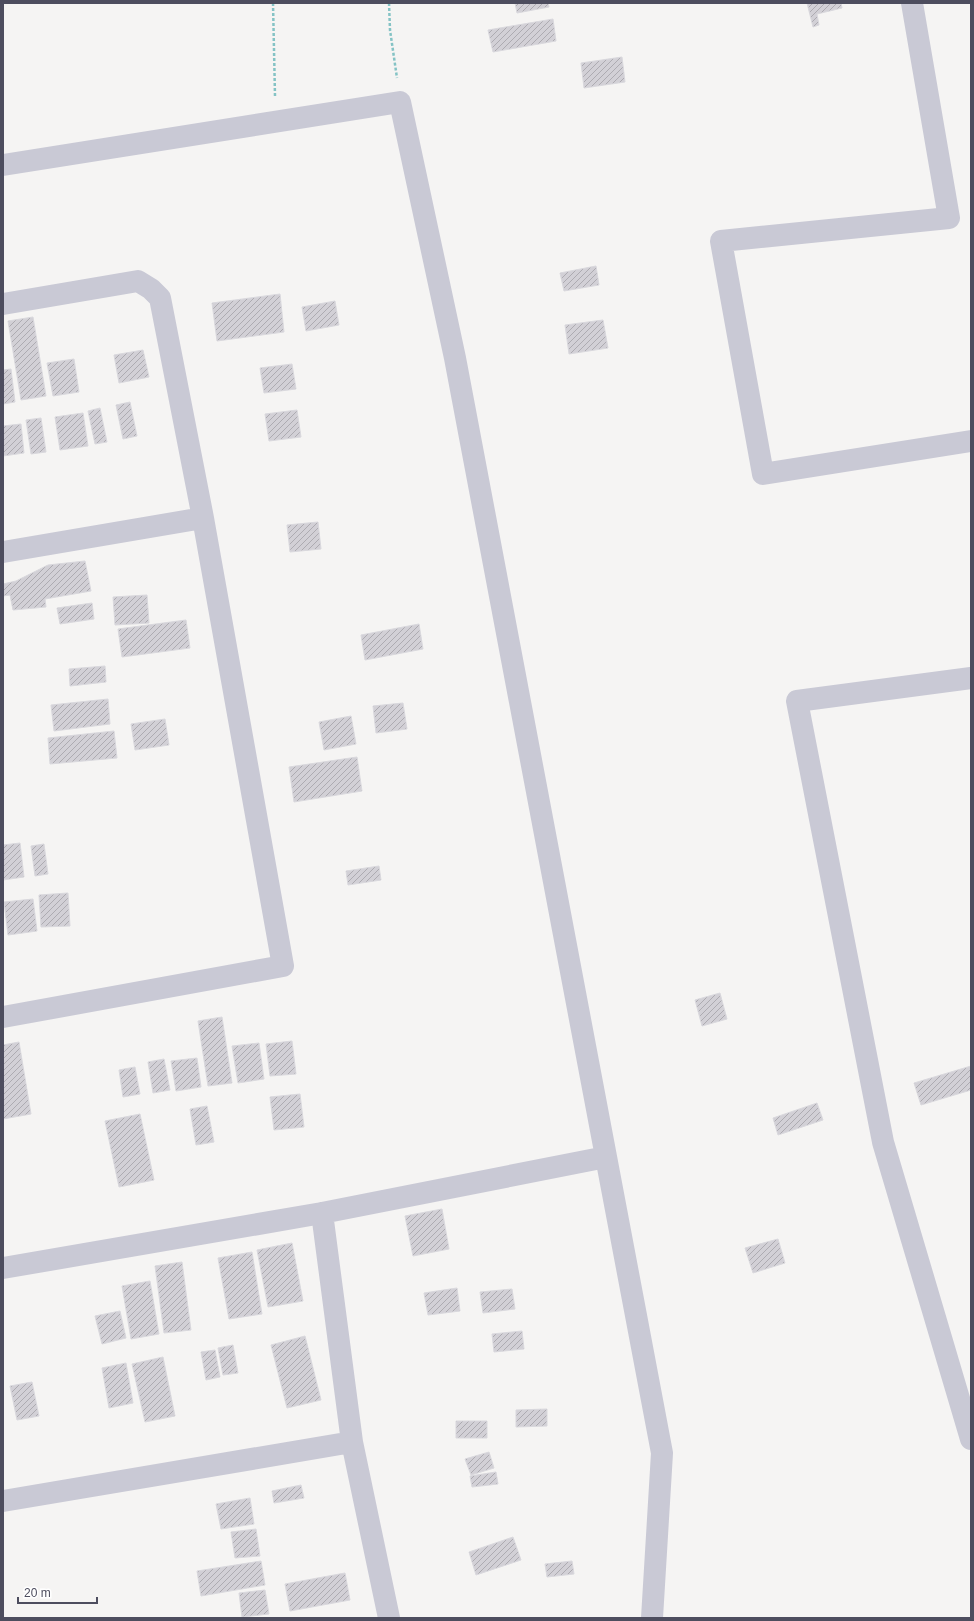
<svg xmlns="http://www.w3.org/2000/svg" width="974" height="1621" font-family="Helvetica,sans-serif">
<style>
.building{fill:url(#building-hatch);stroke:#d9d8dd}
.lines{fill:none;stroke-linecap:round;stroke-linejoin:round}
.path{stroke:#84c3c5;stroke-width:2.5;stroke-dasharray:3 2;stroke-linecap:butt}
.street{stroke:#c9c9d5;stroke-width:22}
</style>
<defs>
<pattern id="building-hatch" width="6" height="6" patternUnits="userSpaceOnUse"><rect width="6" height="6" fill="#d2d0d6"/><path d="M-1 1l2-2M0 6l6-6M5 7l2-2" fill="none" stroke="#adabb1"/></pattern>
</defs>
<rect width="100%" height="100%" fill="#f5f4f3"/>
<!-- building -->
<path class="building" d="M515 3H548L549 7 517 13Z
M807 3H841L842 8 817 14 819 25 813 27Z
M553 19 556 41 493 52 488 30Z
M622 57 625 82 584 88 581 63Z
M596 266 599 285 564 291 560 273Z
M280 294 284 332 217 341 212 303Z
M335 301 339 325 306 331 302 307Z
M33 317 46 396 21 400 8 321Z
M603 320 608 348 569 354 565 325Z
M143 350 149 377 119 383 114 355Z
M74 359 79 392 53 396 47 363Z
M292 364 296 389 264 393 260 368Z
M11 369 15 402 3 404V370Z
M130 402 137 436 123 439 116 405Z
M100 408 107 442 95 444 88 411Z
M297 410 301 437 269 441 265 414Z
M83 413 88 446 60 450 55 417Z
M41 418 46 452 31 454 26 420Z
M21 424 24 453 3 456V426Z
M318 522 321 549 290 552 287 525Z
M85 561 91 591 45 599 46 607 13 610 10 595 3 596V584L16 581 48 565Z
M147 595 149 623 115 625 113 597Z
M92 603 94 619 60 624 57 608Z
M186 620 190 648 122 657 118 629Z
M419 624 423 649 365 660 361 635Z
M105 666 106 682 70 686 69 669Z
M108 699 110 724 54 731 51 705Z
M403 703 407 729 376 733 373 706Z
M351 716 356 744 324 750 319 722Z
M165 719 169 745 135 750 131 724Z
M114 731 117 758 50 764 48 738Z
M357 757 362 791 294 802 289 767Z
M20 843 24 877 3 880V845Z
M44 844 48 874 35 876 31 846Z
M379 866 381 880 348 885 346 871Z
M68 893 70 926 41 927 39 895Z
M33 899 37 931 8 935 4 902Z
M720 993 727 1019 702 1026 695 1000Z
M222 1017 232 1083 208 1086 198 1021Z
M292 1041 296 1074 270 1076 266 1044Z
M19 1042 31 1114 3 1119V1045Z
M259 1043 264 1079 238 1083 232 1046Z
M197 1058 201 1087 176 1091 171 1061Z
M164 1059 170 1090 153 1093 148 1062Z
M971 1066V1090L921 1105 914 1083Z
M135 1067 140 1094 123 1097 119 1070Z
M300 1094 304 1127 274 1130 270 1097Z
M817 1103 823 1120 778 1135 773 1118Z
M207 1106 214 1142 196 1145 190 1109Z
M140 1114 154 1180 119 1187 105 1121Z
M442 1209 449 1249 413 1256 405 1216Z
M778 1239 785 1263 753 1273 745 1248Z
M292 1243 303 1301 268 1307 257 1250Z
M252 1252 262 1314 229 1319 218 1258Z
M182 1262 191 1330 164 1333 155 1266Z
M150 1281 159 1334 131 1339 122 1286Z
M457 1288 460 1311 428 1315 424 1293Z
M512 1289 515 1309 483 1313 480 1292Z
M120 1311 126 1338 102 1344 95 1316Z
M522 1331 524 1349 494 1352 492 1334Z
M305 1336 321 1400 287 1408 271 1345Z
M233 1345 238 1373 223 1375 218 1348Z
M215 1350 220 1377 206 1380 201 1352Z
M163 1357 175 1416 145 1422 132 1364Z
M126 1363 133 1403 109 1408 102 1368Z
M32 1382 39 1416 17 1420 10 1386Z
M547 1409V1426L516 1427V1410Z
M456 1421H487V1438H456Z
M489 1452 494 1468 471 1475 465 1459Z
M496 1472 498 1484 472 1487 470 1476Z
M301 1485 304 1498 274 1503 272 1491Z
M250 1498 254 1524 221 1529 216 1504Z
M256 1529 260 1556 235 1558 231 1532Z
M513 1537 521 1560 476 1575 469 1552Z
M261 1561 265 1585 201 1596 197 1571Z
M572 1561 574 1574 547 1577 545 1564Z
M345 1573 350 1600 290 1611 285 1584Z
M265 1590 269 1614 242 1617 239 1593Z"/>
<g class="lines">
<!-- path -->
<path class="path" d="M273 3 275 96
M389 3 390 30 397 78"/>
<!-- street -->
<path class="street" d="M912 3 949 218 721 241 763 474 971 441
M3 165 400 102 455 358 662 1453 652 1618
M3 304 138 281 151 289 160 298 203 518 283 966 3 1017
M3 552 203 518
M971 678 797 701 883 1142 971 1439
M322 1213 352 1442 389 1618
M3 1268 322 1213 606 1157
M3 1501 352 1442"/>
</g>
<!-- border -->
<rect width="974" height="1621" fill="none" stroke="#4d4d5e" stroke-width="8"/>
<!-- scale -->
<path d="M18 1597v6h79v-6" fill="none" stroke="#4d4d5e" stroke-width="2"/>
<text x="24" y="1597" font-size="12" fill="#4d4d5e" stroke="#ffffff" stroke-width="3" paint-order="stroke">20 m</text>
</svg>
